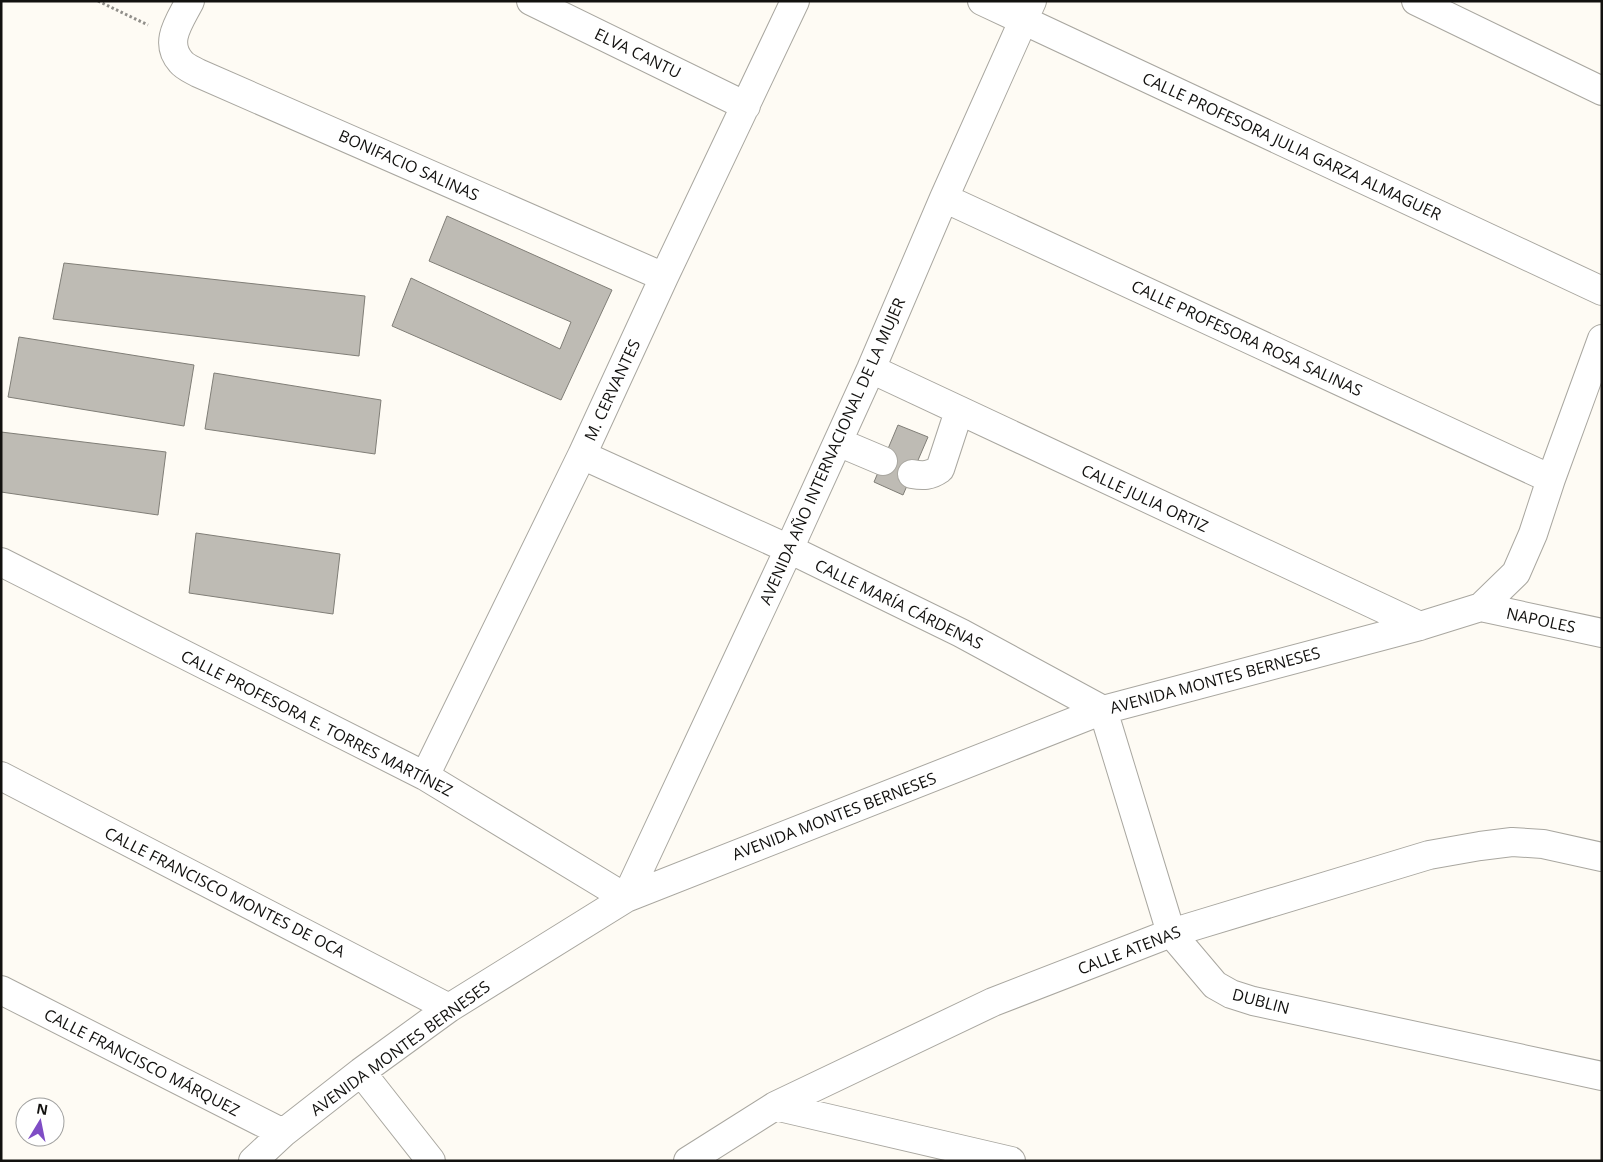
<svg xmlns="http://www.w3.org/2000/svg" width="1603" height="1162" font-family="'Open Sans',sans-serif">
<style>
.building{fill:#bebbb4;stroke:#807e77}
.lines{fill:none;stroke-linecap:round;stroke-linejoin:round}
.minor-casing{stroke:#a9a7a0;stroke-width:30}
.path{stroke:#908e89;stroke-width:3;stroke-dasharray:2.5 2.5;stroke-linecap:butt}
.minor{stroke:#fff;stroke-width:28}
.labels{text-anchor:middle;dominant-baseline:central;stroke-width:4;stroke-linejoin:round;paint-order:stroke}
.street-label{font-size:16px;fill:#12110f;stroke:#fff}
</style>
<rect width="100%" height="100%" fill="#fefbf4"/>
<!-- building -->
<path class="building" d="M447 216 612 290 561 400 392 326 411 278 560 349 571 322 429 261Z
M64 263 365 296 359 356 53 319Z
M19 337 194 365 184 426 8 397Z
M214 373 381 400 375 454 205 429Z
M898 425 928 437 903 495 874 482Z
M1 432 166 452 158 515 1 492Z
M196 533 340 554 333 614 189 593Z"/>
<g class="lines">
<defs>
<path id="minor" d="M190 1C180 21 163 42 181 62 185 67 193 70 198 73L664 277
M531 1 746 106
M982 1 1602 291
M1416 1 1602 91
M944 198 1551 479
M871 369 1420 626
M838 442 883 461
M582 455 789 549 961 633 1103 710 1171 933 1215 985 1231 994 1253 1001 1602 1076
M912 474C923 476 930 476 940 469L959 411
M1 562 425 776 626 898
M1481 607 1602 633
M1 776 449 1008
M425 776 582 455 664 277 795 1
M626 898 789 549 871 369 944 198 1032 1
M1 990 283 1133
M361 1072 431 1161
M775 1106 1011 1161
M253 1161 283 1133 361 1072 449 1008 626 898 1103 710 1420 626 1481 607 1516 573 1533 534 1551 479 1602 339
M688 1161 775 1106 993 1002 1171 933 1429 855 1480 846 1512 842 1543 844 1602 857"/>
</defs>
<!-- minor casing -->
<use href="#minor" class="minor-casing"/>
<!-- path -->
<path class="path" d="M98 1 148 25"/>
<!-- minor -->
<use href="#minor" class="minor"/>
</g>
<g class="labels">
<!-- street labels -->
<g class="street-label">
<text transform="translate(638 53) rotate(26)">ELVA CANTU</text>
<text transform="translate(1292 146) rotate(25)">CALLE PROFESORA JULIA GARZA ALMAGUER</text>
<text transform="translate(409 165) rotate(24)">BONIFACIO SALINAS</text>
<text transform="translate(1247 338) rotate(25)">CALLE PROFESORA ROSA SALINAS</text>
<text transform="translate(612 390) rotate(-65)">M. CERVANTES</text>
<text transform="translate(832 451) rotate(-66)">AVENIDA AÑO INTERNACIONAL DE LA MUJER</text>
<text transform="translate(1145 498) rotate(25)">CALLE JULIA ORTIZ</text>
<text transform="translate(899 604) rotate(26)">CALLE MARÍA CÁRDENAS</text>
<text transform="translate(1541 620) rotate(12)">NAPOLES</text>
<text transform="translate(1215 680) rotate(-15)">AVENIDA MONTES BERNESES</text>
<text transform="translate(317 723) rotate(27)">CALLE PROFESORA E. TORRES MARTÍNEZ</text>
<text transform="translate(834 816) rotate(-21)">AVENIDA MONTES BERNESES</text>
<text transform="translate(225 892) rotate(27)">CALLE FRANCISCO MONTES DE OCA</text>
<text transform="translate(1129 950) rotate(-21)">CALLE ATENAS</text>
<text transform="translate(1261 1001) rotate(15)">DUBLIN</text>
<text transform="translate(400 1048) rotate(-36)">AVENIDA MONTES BERNESES</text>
<text transform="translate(142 1062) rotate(27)">CALLE FRANCISCO MÁRQUEZ</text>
</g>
</g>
<!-- border -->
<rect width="1603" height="1162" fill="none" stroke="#12110f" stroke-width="5"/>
<!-- north arrow -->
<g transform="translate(40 1122) rotate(10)"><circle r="24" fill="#ffffff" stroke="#a0a09f"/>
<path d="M0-4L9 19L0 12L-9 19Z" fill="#7f4dc5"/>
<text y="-8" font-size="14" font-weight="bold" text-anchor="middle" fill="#12110f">N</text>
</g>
</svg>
